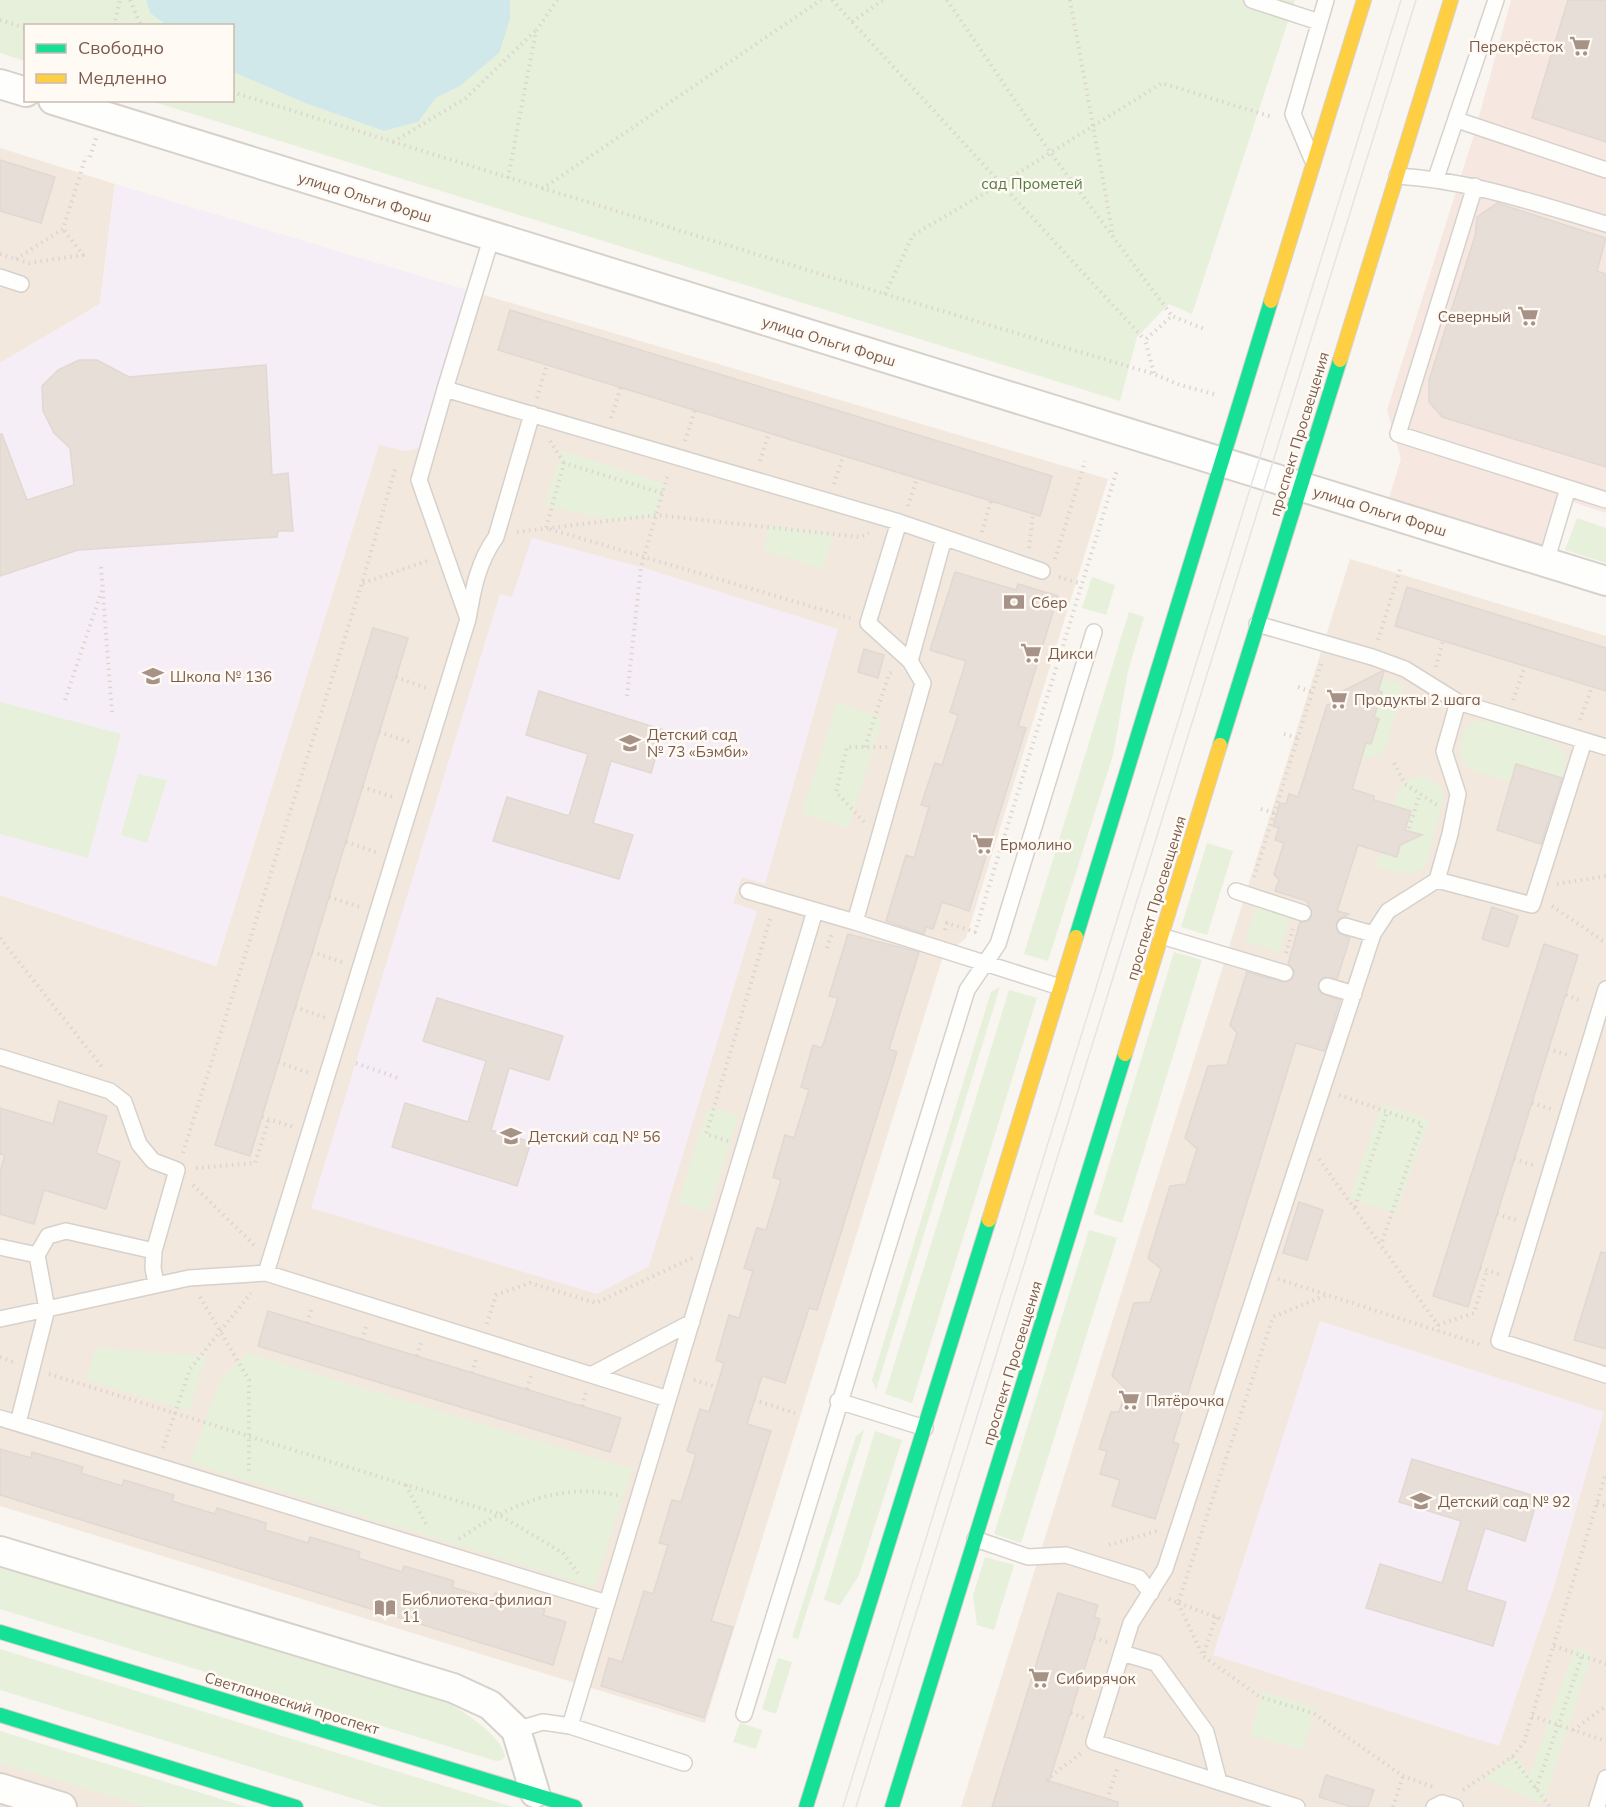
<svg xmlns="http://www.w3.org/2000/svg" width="1606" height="1807" font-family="Mulish,sans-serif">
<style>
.residential{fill:#f2e8de}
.commercial{fill:#f6e8e1}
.education{fill:#f6eef6}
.green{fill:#e7f0db}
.water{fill:#d0e8ea}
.building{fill:#e6ded7;stroke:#e2d8d2;stroke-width:1.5}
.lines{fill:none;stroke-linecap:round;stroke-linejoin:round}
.lane-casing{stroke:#d7d1cb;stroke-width:18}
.street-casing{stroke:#d7d1cb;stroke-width:32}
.fast-casing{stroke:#d9d2cb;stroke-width:16}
.slow-casing{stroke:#d9d2cb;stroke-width:16}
.path{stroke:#dcd5d0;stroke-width:4;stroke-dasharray:1.5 4.5;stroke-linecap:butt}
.lane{stroke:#fefefd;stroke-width:15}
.street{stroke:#fefefd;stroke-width:28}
.fast{stroke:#16e098;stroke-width:14}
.slow{stroke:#ffcf43;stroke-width:14}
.tram{stroke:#e6e3e7;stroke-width:1.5}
.labels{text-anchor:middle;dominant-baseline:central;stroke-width:5;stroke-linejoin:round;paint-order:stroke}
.poi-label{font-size:15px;fill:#7a5c4d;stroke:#fffaf3;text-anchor:start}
.park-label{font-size:15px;fill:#537a41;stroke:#fffaf3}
.street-label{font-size:15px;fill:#7a5c4d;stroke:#fffaf3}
</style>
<rect width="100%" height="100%" fill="#f9f5f0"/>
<!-- residential -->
<path class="residential" d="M0 148 115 184 100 304 0 363Z
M467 290 1108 479 966 938 942 959 705 1723 0 1506V895L216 966 379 444 405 451 418 448Z
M1350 559 1606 636V1807H961Z
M0 1756 166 1807H0Z"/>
<!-- commercial -->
<path class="commercial" d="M1511 0H1606V513L1567 500 1547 549 1388 501 1401 459 1387 410 1473 138Z"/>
<!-- education -->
<path class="education" d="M115 184 467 290 418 448 405 451 379 445 216 966 0 895V363L100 304Z
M532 538 641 567 838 629 765 884 742 877 733 903 757 911 649 1266 597 1294 311 1208 500 594 512 597Z
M1320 1321 1604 1412 1553 1590 1499 1746 1213 1655Z"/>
<!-- green -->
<path class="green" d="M0 0H146L150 13 166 25 26 26 25 61 0 53Z
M510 0H1295L1192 314 1169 304 1137 337 1120 401 151 101 232 100 233 72 305 103 384 131 418 122 436 98 460 86 510 19Z
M562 450 665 484 656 515 614 520 545 506Z
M1577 518 1606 528V563L1565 550Z
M769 526 832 534 824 569 764 551Z
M1092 577 1115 585 1106 615 1082 608Z
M1129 612 1144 617 1128 671 1113 755 1048 961 1024 954Z
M1382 679 1404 684 1386 748 1378 756 1361 760 1366 743 1371 744 1378 719 1374 717 1382 692 1378 691Z
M0 702 121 734 88 858 0 834Z
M837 703 883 718 848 828 802 814Z
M1477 721C1498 721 1558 737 1567 756L1562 778 1516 765 1511 782C1478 772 1447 770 1466 726Z
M138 774 167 780 147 843 121 835Z
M1426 776 1442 790 1443 800 1426 863C1414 881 1394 871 1376 866L1380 853 1397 858 1401 845 1408 842 1411 832 1406 829 1412 811 1394 805C1399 786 1404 776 1426 776Z
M1207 843 1233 851 1207 935 1181 927Z
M1257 904 1291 916 1280 952 1245 941Z
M1174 952 1202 960 1122 1223 1094 1214Z
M1000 987 876 1390 872 1380 991 992Z
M1009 990 1037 998 912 1403 885 1394Z
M1382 1104 1429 1120 1396 1214 1349 1198Z
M708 1107 739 1116 708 1213 678 1203Z
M1089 1230 1117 1238 1021 1543 994 1534Z
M96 1348 206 1356 189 1411 86 1380Z
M247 1353 632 1469 594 1587 190 1463 220 1381Z
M864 1430 798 1639 792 1637 856 1436Z
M875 1431 902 1440 859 1575 840 1605 824 1600Z
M985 1557 1014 1565 994 1630 977 1625 973 1596Z
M0 1565 442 1700C460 1708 502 1736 505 1756L502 1760 496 1761 0 1609Z
M1575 1647 1592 1654 1543 1804 1483 1778 1516 1757 1530 1775Z
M0 1649 513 1807H381L0 1690Z
M778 1658 792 1662 776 1714 762 1709Z
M1262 1692 1315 1707 1303 1750 1250 1735Z
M740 1723 762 1730 756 1749 733 1742Z
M0 1731 247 1807H146L0 1763Z"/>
<!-- water -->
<path class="water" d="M146 0H510V19L499 53 460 86 436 98 418 122 384 131 305 103 233 72 232 26 166 25 150 13Z"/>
<!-- building -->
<path class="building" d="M1568 0H1606V142L1532 118Z
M0 160 55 177 41 223 0 211Z
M1497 203 1606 238 1597 271 1606 274V467L1442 417 1429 402V380L1475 236 1477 217Z
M510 310 1052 476 1040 516 498 350Z
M79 360H97L129 377 266 365 272 475 288 473 293 531H278L277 537 78 550 0 576V434H2L27 500 74 485 70 448 54 433 43 411 42 386 58 370Z
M955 572 1016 590 1018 584 1058 596 1018 726 1026 728 969 911 942 902 933 929 926 927 924 934 886 921 906 855 914 858 929 807 921 805 935 763 942 765 958 715 950 712 966 661 930 650Z
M1407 587 1606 648V691L1395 626Z
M373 628 408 638 250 1156 215 1145Z
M864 649 884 655 878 678 858 672Z
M1382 671 1384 672 1378 691 1382 692 1374 717 1379 719 1371 744 1366 743 1352 789 1374 796V800L1411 811 1405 830 1422 835 1400 845 1397 857 1358 845 1337 911 1349 914 1339 919 1336 924 1338 933 1350 938 1337 979 1324 977 1318 984 1320 993 1340 1000 1328 1041 1324 1051 1296 1043 1173 1442 1179 1444 1155 1519 1112 1506 1120 1480 1100 1474 1107 1451 1099 1449 1111 1412H1119L1126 1389 1112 1376 1134 1303 1150 1302 1161 1269 1148 1258 1170 1186 1186 1184 1197 1149 1185 1138 1208 1066 1227 1065 1237 1033 1230 1025 1247 972 1282 982 1291 980 1295 971 1288 964 1300 922 1309 921 1312 915 1307 901 1275 891 1279 880 1274 874 1284 843 1275 840 1279 828 1273 826 1280 803 1286 804 1289 794 1298 797 1327 705 1334 703 1337 694Z
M539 691 664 730 651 773 611 761 593 823 633 835 619 879 493 841 507 797 569 816 588 754 526 735Z
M1516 764 1562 778 1541 844 1497 830Z
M1492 907 1518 916 1508 947 1482 939Z
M848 934 919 952 889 1049 897 1052 817 1310 809 1308 785 1383 762 1376 747 1424 771 1431 711 1621 733 1627 704 1718 601 1686 609 1658 622 1662 644 1591 653 1594 668 1545 659 1543 672 1500 681 1502 696 1454 687 1451 700 1409 709 1412 724 1363 716 1360 729 1315 739 1318 753 1271 744 1268 757 1228 766 1230 781 1180 773 1177 785 1135 794 1138 809 1090 801 1087 813 1045 822 1048 838 998 829 996Z
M1544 944 1578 955 1468 1307 1433 1296Z
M437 998 563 1036 549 1080 509 1068 491 1130 531 1142 517 1186 392 1147 405 1103 468 1122 486 1061 423 1041Z
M59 1101 107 1116 96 1153 120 1162 106 1209 44 1190 34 1224 0 1214V1171L5 1155 0 1154V1108L53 1124Z
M1299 1202 1323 1210 1307 1260 1283 1253Z
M1601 1252 1606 1253V1349L1574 1340Z
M268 1311 621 1418 610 1452 258 1346Z
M0 1449 31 1458 32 1452 83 1467 81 1473 122 1486 124 1480 174 1495 172 1501 215 1514 217 1508 266 1523 265 1530 286 1536 308 1543 310 1537 360 1552 358 1558 402 1572 404 1566 454 1581 452 1587 494 1599 495 1593 545 1609 543 1615 566 1622 553 1665 0 1495Z
M1412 1459 1538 1497 1525 1541 1485 1528 1466 1590 1506 1602 1493 1646 1366 1608 1380 1564 1442 1583 1461 1521 1399 1502Z
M1058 1593 1098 1605 1094 1617 1100 1619 1049 1781 1118 1802V1807H992Z
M1326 1775 1374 1790 1368 1807H1351L1319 1797Z"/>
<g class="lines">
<defs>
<path id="lane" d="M1252 0 1319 22
M1457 120 1606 170
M1312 159 1293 114 1326 0
M1397 176C1469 180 1537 204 1606 224
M1436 178 1496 0
M1475 186 1398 434 1606 500
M492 236 445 389 899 522 1042 571
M0 277 21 284
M445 389 419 480 467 616
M532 414 496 537C478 562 473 589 468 619L266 1273 668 1399
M1546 562 1568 488
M1257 624 1372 657 1405 669 1458 702 1606 747
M910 661 944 538
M1437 880 1532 905 1584 741
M748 891 855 922 1060 987
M1236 891 1303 913
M855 922 923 683 910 661 868 623 899 522
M1345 926 1373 934
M1161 936 1285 973
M1327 986 1354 994
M1606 989 1499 1341 1606 1375
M0 1057 110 1091 124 1102 139 1144 153 1161 177 1170 154 1251 66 1231 48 1236 37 1255 0 1247
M154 1251 153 1268 156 1283
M37 1255 47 1309 189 1278 266 1273
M0 1319 47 1309 18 1423
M591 1375 692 1322
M838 1401 925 1428
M0 1418 607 1603
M975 1539 1028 1557 1066 1555 1139 1578 1151 1593
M1122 1653 1156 1663 1206 1732 1219 1782
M744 1714 967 990 998 944 1094 632
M570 1726 684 1763
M516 1730 543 1722 570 1726 815 911
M1297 1807 1094 1742 1131 1623 1165 1569 1373 934 1388 911 1437 880 1450 834 1458 794 1444 751 1458 702
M1434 1807 1442 1803 1455 1807
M1597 1807 1606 1778"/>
<path id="street" d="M0 84 26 92
M53 100 1606 581
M0 1551 453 1688 490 1705 516 1730 535 1793
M0 1788 62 1807"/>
<path id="fast" d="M1220 745 1340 360
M1076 937 1271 301
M0 1632 575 1807
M0 1715 296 1807
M806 1807 989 1220
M892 1807 1125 1054"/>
<path id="slow" d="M1271 301 1364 0
M1340 360 1451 0
M1125 1054 1220 745
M989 1220 1076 937"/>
</defs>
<!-- lane casing -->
<use href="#lane" class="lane-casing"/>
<!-- street casing -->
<use href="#street" class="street-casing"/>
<!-- fast casing -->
<use href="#fast" class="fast-casing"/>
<!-- slow casing -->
<use href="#slow" class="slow-casing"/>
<!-- path -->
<path class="path" d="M130 0 141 26
M832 0 1145 340
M947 0 1050 152 1172 316
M1070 0 1113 235
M0 20 26 28
M852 22 883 0
M114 26 120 0
M232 92 885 294 1154 374 1180 385 1214 394
M393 142 466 98 535 31
M90 157 96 138
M508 178 536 31 557 0
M542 189 821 0
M0 254 29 263 83 255 63 229
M16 259 63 229 86 156
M885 294 913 235 1002 183 1162 83 1272 117
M1154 373 1145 340 1172 316 1204 329
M537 398 547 365
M611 418 621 387
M550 441 564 463
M685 441 695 410
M760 461 769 433
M834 484 843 456
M662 493 564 463 546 528 850 618
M908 506 917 478
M517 532 656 515 860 537 869 533
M982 532 991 501
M1029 548 1033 514
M1055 559 1085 461
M101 567 112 713
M1059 577 1082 584
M363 583 427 561
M1378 640 1400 569
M1436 667 1443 641
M396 677 426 688
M1298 687 1312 692
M627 696 641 567 668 474
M65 700 102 590
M1513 700 1525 666
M1580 720 1592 687
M379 732 410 742
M1284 734 1298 738
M865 747 889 674 895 670
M1394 763 1405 784 1437 805
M362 787 393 797
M1261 809 1274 813
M864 822 836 792 847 747H887
M1409 828 1420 794
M346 842 376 852
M1254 877 1322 661
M1557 884 1606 876
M329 897 360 907
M1552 906 1606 943
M945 930 947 923 975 932 1117 470
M0 938 103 1068
M827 948 832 933
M312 952 342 962
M1286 953 1293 929
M1566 995 1582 1001
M295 1007 326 1018
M1548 1049 1568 1055
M278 1062 309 1073
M356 1063 398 1078
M1339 1095 1422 1124 1381 1245
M1532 1103 1551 1109
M262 1117 293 1127
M728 1141 706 1134 771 916
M183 1153 362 583 396 466
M1319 1159 1438 1325 1437 1331
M1514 1159 1533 1165
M196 1168 255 1163 269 1119
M193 1185 254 1245
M1355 1207 1387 1112
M1497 1214 1516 1220
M1480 1268 1499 1274
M1278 1279 1482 1345
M200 1297 249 1380V1474
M307 1323 312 1307
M487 1324 496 1295 530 1283 596 1303 692 1258
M1438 1325 1474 1313 1487 1270
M362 1340 367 1323
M417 1356 422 1340
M0 1357 13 1362
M472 1373 476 1359
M49 1374 496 1513 563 1553 578 1573
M694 1380 717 1387
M527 1389 531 1376
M754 1400 795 1413
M582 1406 586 1392
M163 1448 190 1369 251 1293
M406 1485 428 1528
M1597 1504 1606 1506
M459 1539C507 1506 560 1481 620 1496
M1109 1545 1157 1531
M1169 1599 1178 1603 1273 1317 1326 1295
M1178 1603 1203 1656
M1179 1603 1224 1620
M1216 1617 1203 1656 1260 1697 1313 1713 1403 1776 1433 1787
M1094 1638 1108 1642
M1554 1646 1606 1664
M1071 1713 1084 1718
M1532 1716 1606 1741
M1573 1730 1606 1706
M1512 1757 1550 1807
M1046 1780 1081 1753
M1536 1789 1582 1656
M1463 1790 1512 1757 1524 1742 1606 1473
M1109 1794 1117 1769
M1393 1807 1403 1776"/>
<!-- lane -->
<use href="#lane" class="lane"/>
<!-- street -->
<use href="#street" class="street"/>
<!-- fast -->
<use href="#fast" class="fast"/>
<!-- slow -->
<use href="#slow" class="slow"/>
<!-- tram -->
<path class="tram" d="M843 1807 1401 0
M856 1807 1416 0"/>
</g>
<!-- icons -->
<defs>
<symbol id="supermarket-bare" viewBox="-9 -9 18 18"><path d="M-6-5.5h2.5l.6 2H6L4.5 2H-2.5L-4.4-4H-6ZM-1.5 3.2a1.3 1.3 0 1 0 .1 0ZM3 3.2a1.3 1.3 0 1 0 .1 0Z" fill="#a69286" stroke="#fffaf3" stroke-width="2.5" paint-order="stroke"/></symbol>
<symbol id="bank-bare" viewBox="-9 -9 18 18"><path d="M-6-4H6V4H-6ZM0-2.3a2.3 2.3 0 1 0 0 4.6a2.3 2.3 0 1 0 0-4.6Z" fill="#a69286" stroke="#fffaf3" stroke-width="2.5" paint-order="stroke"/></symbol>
<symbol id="school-bare" viewBox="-9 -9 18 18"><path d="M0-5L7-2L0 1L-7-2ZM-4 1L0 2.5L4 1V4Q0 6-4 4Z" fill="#a69286" stroke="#fffaf3" stroke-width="2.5" paint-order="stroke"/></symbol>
<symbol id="library-bare" viewBox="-9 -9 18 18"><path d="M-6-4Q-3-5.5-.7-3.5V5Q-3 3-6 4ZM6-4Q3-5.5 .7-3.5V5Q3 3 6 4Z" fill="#a69286" stroke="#fffaf3" stroke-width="2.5" paint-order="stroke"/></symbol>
</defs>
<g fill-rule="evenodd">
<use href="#supermarket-bare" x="1565" y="31" width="30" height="30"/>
<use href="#supermarket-bare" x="1513" y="301" width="30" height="30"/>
<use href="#bank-bare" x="999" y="587" width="30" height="30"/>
<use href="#supermarket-bare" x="1016" y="638" width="30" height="30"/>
<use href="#school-bare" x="138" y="661" width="30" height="30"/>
<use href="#supermarket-bare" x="1322" y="684" width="30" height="30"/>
<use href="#school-bare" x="615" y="728" width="30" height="30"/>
<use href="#supermarket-bare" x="968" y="829" width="30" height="30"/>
<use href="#school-bare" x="496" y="1121" width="30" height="30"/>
<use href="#supermarket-bare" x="1114" y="1385" width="30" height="30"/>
<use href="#school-bare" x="1406" y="1486" width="30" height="30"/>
<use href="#library-bare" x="370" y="1593" width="30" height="30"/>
<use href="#supermarket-bare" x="1024" y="1663" width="30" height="30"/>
</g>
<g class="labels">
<!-- poi labels -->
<g class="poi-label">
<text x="1563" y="46" text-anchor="end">Перекрёсток</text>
<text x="1511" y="316" text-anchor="end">Северный</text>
<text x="1031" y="602">Сбер</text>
<text x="1048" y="653">Дикси</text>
<text x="170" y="676">Школа № 136</text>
<text x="1354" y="699">Продукты 2 шага</text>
<text x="647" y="734">Детский сад<tspan x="647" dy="17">№ 73 «Бэмби»</tspan></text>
<text x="1000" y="844">Ермолино</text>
<text x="528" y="1136">Детский сад № 56</text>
<text x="1146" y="1400">Пятёрочка</text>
<text x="1438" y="1501">Детский сад № 92</text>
<text x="402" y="1599">Библиотека-филиал<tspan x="402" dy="17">11</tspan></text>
<text x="1056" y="1678">Сибирячок</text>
</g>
<!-- park labels -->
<g class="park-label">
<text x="1032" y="183">сад Прометей</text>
</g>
<!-- street labels -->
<g class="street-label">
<text transform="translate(365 197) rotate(17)">улица Ольги Форш</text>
<text transform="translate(829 341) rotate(17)">улица Ольги Форш</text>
<text transform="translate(1299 434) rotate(-73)">проспект Просвещения</text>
<text transform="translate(1380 511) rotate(17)">улица Ольги Форш</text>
<text transform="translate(1156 898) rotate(-73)">проспект Просвещения</text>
<text transform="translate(1012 1363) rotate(-73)">проспект Просвещения</text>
<text transform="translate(292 1703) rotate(17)">Светлановский проспект</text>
</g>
</g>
<!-- legend -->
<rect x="24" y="24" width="210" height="78" fill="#fffaf3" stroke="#cabbb1" stroke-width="1.5"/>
<rect x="36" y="44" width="30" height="9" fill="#16e098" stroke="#cabbb1" stroke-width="1.5"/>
<text x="78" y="54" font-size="18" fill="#7a5c4d">Свободно</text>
<rect x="36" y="74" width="30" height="9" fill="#ffcf43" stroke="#cabbb1" stroke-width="1.5"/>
<text x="78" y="84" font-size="18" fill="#7a5c4d">Медленно</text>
</svg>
